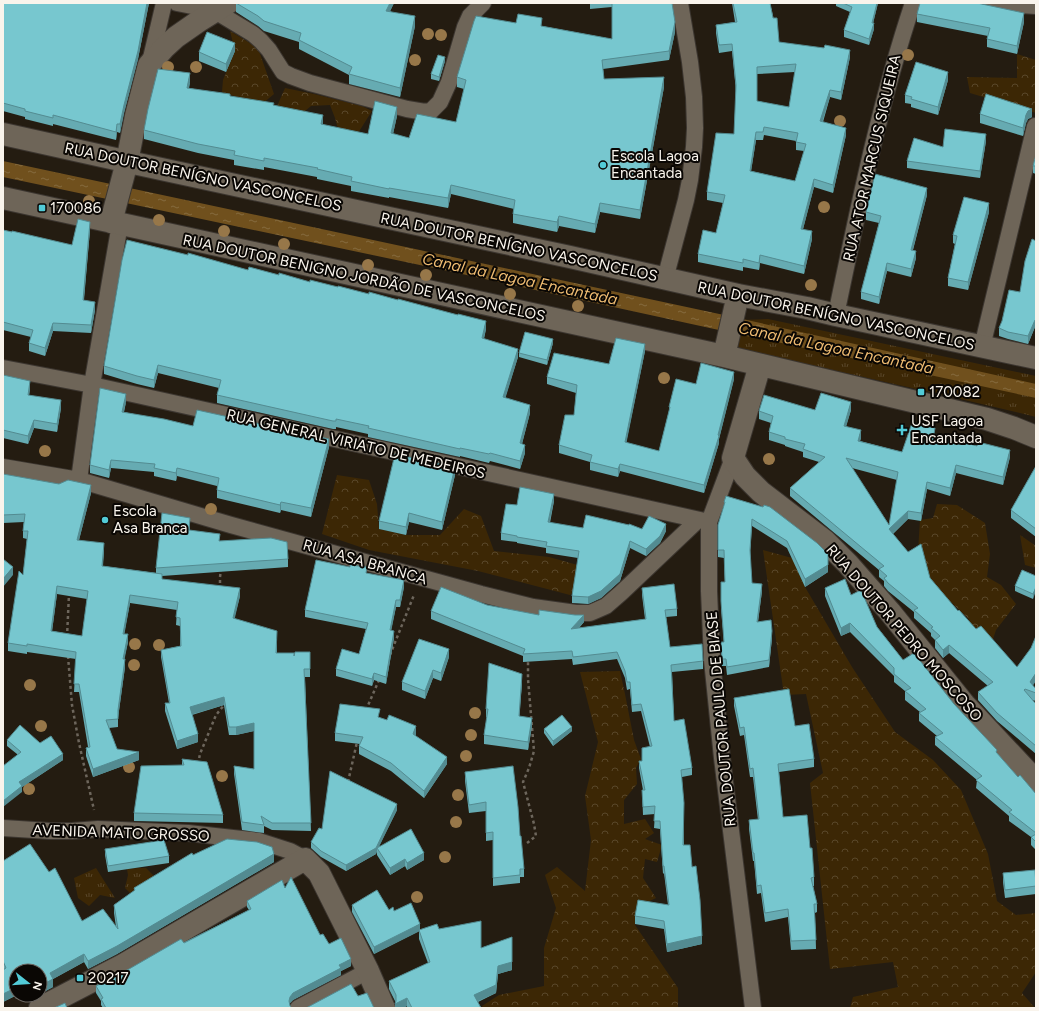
<svg xmlns="http://www.w3.org/2000/svg" width="1039" height="1011" font-family="Figtree,sans-serif">
<style>
.grass{fill:url(#grass-tufts)}
.forest{fill:url(#forest-crowns)}
.water{fill:url(#water-ripples)}
.lines{fill:none;stroke-linecap:round;stroke-linejoin:round}
.street-casing{stroke:#3c3630;stroke-width:18}
.secondary-casing{stroke:#3c3630;stroke-width:24}
.path{stroke:#6d665c;stroke-width:2.5;stroke-dasharray:3 3;stroke-linecap:butt}
.street{stroke:#6e6558;stroke-width:16}
.secondary{stroke:#6e6558;stroke-width:22}
.tree{fill:#977749}
.wall{fill:#66abb2;fill-rule:evenodd}
.shaded-wall{fill:#538b91}
.building{fill:#77c7cf;stroke:#538b91;fill-rule:evenodd}
.poi-dot{fill:#52cbd7;stroke:#0a0704;stroke-width:1.5}
.labels{text-anchor:middle;dominant-baseline:central;stroke-width:4;stroke-linejoin:round;paint-order:stroke}
.poi-label{font-size:15px;fill:#f9f4ec;stroke:#0a0704;text-anchor:start}
.street-label{font-size:15px;fill:#f9f4ec;stroke:#0a0704}
.water-label{font-size:16px;font-style:italic;fill:#efbc72;stroke:#0a0704}
</style>
<defs>
<pattern id="grass-tufts" width="24" height="20" patternUnits="userSpaceOnUse"><rect width="24" height="20" fill="#3c2705"/><path d="M3 7l-1-3M5 7V3M7 7l1-3M15 17l-1-3M17 17v-4M19 17l1-3" fill="none" stroke="#59472a"/></pattern>
<pattern id="forest-crowns" width="20" height="18" patternUnits="userSpaceOnUse"><rect width="20" height="18" fill="#3c2705"/><path d="M2 6a3 3 0 1 1 6 0M12 15a3 3 0 1 1 6 0" fill="none" stroke="#59472a"/></pattern>
<pattern id="water-ripples" width="26" height="14" patternUnits="userSpaceOnUse"><rect width="26" height="14" fill="#70501d"/><path d="M2 4q2-2 4 0t4 0M15 11q2-2 4 0t4 0" fill="none" stroke="#856a3e"/></pattern>
</defs>
<rect width="100%" height="100%" fill="#241c11"/>
<!-- grass -->
<path class="grass" d="M768 319 1036 376V417C935 392 834 372 733 346L740 320Z
M1020 535 1036 546V568L1025 565Z
M96 868 115 898 100 895 89 906 78 898 74 878Z
M138 868H146L154 876 152 885 130 893 125 888 128 875 127 869Z"/>
<!-- forest -->
<path class="forest" d="M230 31 258 48 274 94 262 104H252L237 97 222 92 223 80 235 51Z
M1017 54 1036 60V113L970 93 967 77 1017 78Z
M285 88 314 94 362 106 372 111 358 133 338 129 335 118 330 105 311 106 299 116 274 113Z
M337 475 369 480 377 504 379 529 406 535H440L464 509 481 516 494 551 549 557 599 571 570 595 478 571 369 550 322 534Z
M937 504 957 505 985 523 990 554 987 577 1001 585 1016 604 996 630 991 645 976 639 968 618 951 602 933 594 918 552 920 520 933 518Z
M763 550 792 558 805 587 852 667 895 732 933 760 961 790 988 854 997 901 1016 915 1036 913V972L1022 993 1035 1008H850L853 997 898 987 893 962 830 969 810 783 823 773 806 694 784 695Z
M620 671 625 694 634 740 641 759 636 768 637 784 624 800V824L645 819 654 833 645 839 662 845 657 862 645 859 643 878 656 898 637 907 635 925 678 988V1008H483L482 1006 499 995 544 986V948L556 908 545 875 557 867 585 891 591 840 585 796 598 742 580 672Z"/>
<!-- water -->
<path class="water" d="M3 161 724 315 1036 384V398L777 342V340L753 334 751 337 453 272 3 177Z"/>
<g class="lines">
<defs>
<path id="street" d="M177 3 197 7 215 11 253 34 261 41 269 50 283 72 291 76 310 83 407 109 425 112 431 111 440 102 449 82 465 27 470 16 483 3
M992 3 1036 6
M150 62 164 3
M665 279 686 200 690 180 694 147 695 128 694 97 690 62 680 3
M836 315C858 210 879 105 913 3
M982 347 1035 126
M3 368 92 385 709 522
M733 458 709 522V591L712 660 722 758 753 1008
M3 467 79 480 231 525 481 594 533 607 576 613H590L597 610 606 606 621 593 698 520
M79 480 92 385 120 224
M3 828 50 831H72L98 829 188 833 259 841 290 851 305 859
M298 1008 368 971"/>
<path id="secondary" d="M3 134 138 164 570 257 738 295 807 308 836 315 1036 358
M3 198 724 356 987 419 1014 428 1036 437
M111 222 127 162 136 116 149 65 164 48 176 37 199 21 228 3
M724 356 738 295
M760 365 733 458 745 476 761 492 825 541 848 564 890 612 964 704 1036 781
M40 1008 123 965 305 859 319 873 368 971 384 1008"/>
</defs>
<!-- street casing -->
<use href="#street" class="street-casing"/>
<!-- secondary casing -->
<use href="#secondary" class="secondary-casing"/>
<!-- path -->
<path class="path" d="M220 589V577L221 570
M67 637 69 594
M390 655 414 595
M68 656 72 705 79 743 94 810
M366 710 379 680
M198 764 200 754 216 715 225 704
M348 782 357 742
M527 843 536 836 534 824 523 782 529 768 534 751 528 679V659"/>
<!-- street -->
<use href="#street" class="street"/>
<!-- secondary -->
<use href="#secondary" class="secondary"/>
</g>
<!-- trees -->
<g class="tree">
<circle cx="428" cy="34" r="6"/>
<circle cx="441" cy="35" r="6"/>
<circle cx="908" cy="55" r="6"/>
<circle cx="415" cy="60" r="6"/>
<circle cx="168" cy="67" r="6"/>
<circle cx="196" cy="67" r="6"/>
<circle cx="840" cy="121" r="6"/>
<circle cx="89" cy="201" r="6"/>
<circle cx="824" cy="207" r="6"/>
<circle cx="159" cy="220" r="6"/>
<circle cx="224" cy="231" r="6"/>
<circle cx="284" cy="244" r="6"/>
<circle cx="368" cy="265" r="6"/>
<circle cx="426" cy="275" r="6"/>
<circle cx="811" cy="285" r="6"/>
<circle cx="510" cy="294" r="6"/>
<circle cx="578" cy="306" r="6"/>
<circle cx="664" cy="378" r="6"/>
<circle cx="45" cy="451" r="6"/>
<circle cx="769" cy="459" r="6"/>
<circle cx="211" cy="509" r="6"/>
<circle cx="135" cy="644" r="6"/>
<circle cx="159" cy="645" r="6"/>
<circle cx="134" cy="665" r="6"/>
<circle cx="30" cy="685" r="6"/>
<circle cx="475" cy="713" r="6"/>
<circle cx="41" cy="726" r="6"/>
<circle cx="471" cy="735" r="6"/>
<circle cx="466" cy="756" r="6"/>
<circle cx="129" cy="767" r="6"/>
<circle cx="222" cy="776" r="6"/>
<circle cx="29" cy="789" r="6"/>
<circle cx="458" cy="795" r="6"/>
<circle cx="456" cy="822" r="6"/>
<circle cx="445" cy="857" r="6"/>
<circle cx="417" cy="897" r="6"/>
</g>
<!-- wall -->
<path class="wall" d="M3 3H149L138 59 124 113 120 133 117 132 116 140 53 124V126L25 119V117L3 111Z
M236 3H394L390 11 415 26 400 97 349 84V75L299 49V42L264 31 258 26 236 12Z
M590 3H672L675 32 669 60 603 69 604 79 664 87 640 219 600 212 595 233 559 226 557 232 513 223V214L514 209 451 194 448 208 389 197V198L351 191V186L317 179V177L264 167V170L234 165V160L198 153 144 139V130L190 82 189 88 230 96 274 105 322 125 368 134 397 116 393 134 409 138 456 122 464 89 457 87V77L516 23 542 26 612 39V7L590 9Z
M732 3H770L779 42 850 57 841 100 830 97 823 122 846 135 833 193 814 187 803 229 812 239 804 274 760 263 759 270 743 267V271L698 262V254L716 233 723 203 707 200V192L734 134 736 91 732 51 719 53 716 33V25L735 22ZM795 72 789 107 757 101V74ZM764 135 796 141V150L804 151 795 181 751 171 756 140H763Z
M836 3H878L873 23 874 29 869 45 844 37V30L850 12 836 6Z
M917 14 1024 22 1017 54 987 47V39L988 36 917 22Z
M235 51 226 72 199 61V52Z
M445 61 439 81 431 79V74Z
M948 80 938 115 911 107V104L905 103V95Z
M980 114 1032 117 1028 119 1026 123 1023 136 980 123Z
M986 141 980 178 907 168V161L943 147Z
M1036 155V174L1033 173V166Z
M927 195 913 250 916 258 911 277 887 271 879 304 861 299V292L879 223 866 220V212Z
M989 212 968 290 948 286V278L955 244 953 243V235Z
M3 230 72 245 90 230 84 300 95 310 91 333 53 331 45 356 29 351V343L31 337 3 330Z
M1036 241V328L1035 327 1028 344 1008 339 999 336V328L1020 292Z
M248 270 486 329 484 339 518 357 505 398 530 413 522 444 525 453 520 469 490 461 489 463 460 456V457L368 437V434L336 427V429H333L217 403V395L219 388 158 373 154 388 137 384 104 374V366Z
M553 343 547 365 519 357V353Z
M645 351 626 443 659 451 669 411V407L696 384 734 379 719 439V443L704 493 620 471 618 477 590 470V462L559 453V445L574 415 576 393 547 384V377L609 364Z
M3 375 30 389 29 395 61 408 57 432 34 428 28 444 3 438Z
M126 402 124 412 193 426 329 447 311 517 281 510 280 513 217 498V486L177 476 176 481 154 476V472L111 468 109 478 90 473V465Z
M815 410H851L846 426 861 438 860 441 902 452 935 434 1010 457 1003 485 956 473 950 496 927 489 921 521 908 519 893 534 958 611 1036 689V701L1032 700 1036 704V754L997 721 978 700V692L988 686 949 653 943 658 935 648V640L931 636V633L914 618V612L888 591 884 586V581L879 577V570L790 496V488L819 462 803 457V452L785 446V445L769 440V432L771 423 759 419V411ZM852 468 897 480 889 525Z
M1036 466V537L1011 518V510Z
M3 474 91 493 79 540 104 550 103 566 156 573V568L190 526V530L220 541 288 559V567L162 576V579L240 596 234 619 277 639V653L294 656 310 669V677H305L311 831 272 830 264 826V833L242 830 234 774V766L254 769V731L236 735H229L224 705 192 715 198 742 177 749 165 711V703H169L161 657V650L180 646V626L176 625 177 610 130 603 124 634 128 642 124 659 125 667 118 718V727L109 728 117 749 139 760 93 777 86 756V748L88 747 79 692H74L76 659 27 652V654L8 651V643L23 575 27 539 23 538V531L24 522 3 523ZM57 594 87 599 82 636 52 631Z
M455 475 442 530 409 522 406 535 379 529V521Z
M554 501 550 523 583 528 642 529 666 531 660 543 646 556 630 548 620 581 601 598 588 604 572 603V596L578 558 546 553V548L517 543V542L501 540V533L517 505Z
M724 502 763 507 828 572 805 587 787 548 752 526 750 554 752 583 762 591 758 622 772 638 769 667 727 675 726 666H722L721 642H724L721 608V582H725L724 558 718 557V525L724 507Z
M367 573 404 587 400 607H396L391 630 394 638 386 684 374 680 372 686 336 676V669L359 654 366 629 305 617V610Z
M1036 576 1033 599 1015 591V586Z
M642 588 677 609V616L666 617 670 647 703 661V669L672 672 674 721 692 768V775L682 777 684 845 692 867 702 944 667 952 664 929 635 924V916L668 905 664 873 663 874 660 829 654 828 655 814 643 815 642 790H643L639 768V761H642L650 747 641 711 632 712 630 689 627 690 625 678 617 659 573 665 572 659 523 662V656L431 619V611L584 622 579 628 645 619 642 595Z
M825 588 851 595 877 627 903 660 954 704 1018 777 1036 794V850L1031 845V837L1009 821V816L976 788 977 780 935 745V737L937 736 919 721V713L920 712 905 700V691L894 682V676L850 632 841 636 825 596Z
M449 657 441 681 433 678 425 699 402 690V682Z
M522 683 519 716 532 726 528 750 484 744V735L487 717H486V709Z
M734 698 795 726 814 759V767L779 772 783 817 810 848 814 877V886H813L817 904V912L815 913 816 949 791 950 788 917 765 922 761 893 757 894 754 861H753L749 829V820H758L753 777H750L744 735 740 736 734 706Z
M380 718 416 734 415 736 447 764 424 798 391 771 359 754V746L360 744 335 741V733Z
M544 729 572 731 553 746 544 733Z
M7 740 40 743 63 760 22 787V792L17 754 7 746Z
M182 759 223 815V823L134 821V813L182 765Z
M465 772 520 836 524 869V877H520V883L493 886V840L486 841V811L469 813 465 781Z
M397 810 379 846 424 860 407 870 405 866 390 875 377 855V851L376 854 346 871 321 857 311 848V842L322 829Z
M105 849 169 856V863L108 872 105 855Z
M193 855 274 862 117 954 88 969 84 962 53 979V987L40 994V971H16V995H27L16 999 15 996 3 1002V861L49 872 82 921 116 927 114 913V905L134 891V888Z
M1003 873 1036 883V894L1005 898 1003 882Z
M285 888 320 935 351 966 341 971V975L293 1000 289 1004 290 1006 292 1008H103L101 1005V1001L96 993V986L249 910 247 907V901Z
M352 905 389 910 394 911 420 930 439 929 481 948 512 937V970L498 974 496 993 478 1002 481 1008H407V1006L403 1008H395L396 1003 389 989V981L428 963 419 939V931L374 954 352 912Z"/>
<!-- shaded-wall -->
<path class="shaded-wall" d="M147 3H149L138 59 124 113 120 133V124L124 105Z
M390 3H394L386 20V11Z
M877 3H878L872 28 874 23V29L869 45V39Z
M1024 13V22L1017 54V46Z
M415 16V26L400 97V88Z
M675 22V32L669 60V51Z
M235 43V51L226 72V64Z
M850 50V57L841 100V92Z
M445 57V61L439 81V77Z
M948 72V80L938 115V107Z
M190 73V82L187 97V88Z
M664 77V87L640 219V210Z
M830 90V97L820 129V121Z
M397 107V116L391 143V133Z
M1032 109V117L1028 119 1026 123 1023 136V128L1026 115 1028 111Z
M323 115V124L321 134V124Z
M117 124V132L116 140V132Z
M846 128V135L833 193V185Z
M756 132V140L750 178V171Z
M986 134V141L980 178V171Z
M814 179V187L801 237V229Z
M451 185V194L448 208V198Z
M927 188V195L911 257V250Z
M600 203V212L595 233V224Z
M989 203V212L968 290V282Z
M559 216V226L557 232V222Z
M90 222V230L83 308V300Z
M812 231V239L804 274V266Z
M916 251V258L911 277V269Z
M760 255V263L759 270V263Z
M887 263V271L879 304V297Z
M95 302V310L91 333V325Z
M1035 320V327L1028 344V336Z
M486 321V329L482 346V338Z
M53 323V331L45 356V348Z
M553 339V343L547 365V360Z
M645 344V351L625 450V442Z
M518 349V357L503 406V397Z
M158 365V373L154 388V380Z
M734 372V379L719 439V443L704 493V485L718 435Z
M30 381V389L28 403V395Z
M126 394V402L122 420V412Z
M61 400V408L57 432V424Z
M851 402V410L844 434V426Z
M530 405V413L520 451V443Z
M34 420V428L28 444V436Z
M861 430V438L858 448V441Z
M329 439V447L311 517V508Z
M525 445V453L520 469V461Z
M1010 450V457L1003 485V477Z
M111 460V468L109 478V470Z
M620 464V471L618 477V469Z
M956 465V473L950 496V488Z
M455 467V475L442 530V522Z
M177 468V476L176 481V473Z
M927 482V489L921 521V513Z
M91 485V493L77 548V540Z
M554 494V501L548 529V522Z
M281 502V510L280 513V505Z
M908 511V519L889 537V529Z
M409 513V522L406 535V527Z
M190 518V526L189 538V530Z
M666 524V531L660 543 646 556V549Z
M630 541V548L620 581 601 598 588 604V597Z
M104 543V550L102 573V566Z
M828 565V572L805 587V579Z
M13 567V575L3 587V579Z
M404 580V587L400 607V600Z
M762 584V591L757 629V622Z
M57 586V594L51 639V631Z
M1036 587V591L1033 599V594Z
M240 588V596L233 626V618Z
M130 595V603L123 642V634Z
M396 600V607L390 637V630Z
M584 615V622L571 636V629Z
M850 623V632L841 636V628Z
M394 631V638L386 684V677Z
M772 631V638L769 667V660Z
M128 634V642L123 667V659Z
M949 645V653L943 658V650Z
M449 649V657L441 681V673Z
M125 659V667L118 718V710Z
M433 670V678L425 699V691Z
M374 673V680L372 686V679Z
M1036 673V681L1030 690V682Z
M522 674V683L519 724V716Z
M224 697V705L190 715V707Z
M532 718V726L528 750V742Z
M254 723V731L236 735V727Z
M416 726V734L413 742V734Z
M572 727V731L553 746V741Z
M198 734V742L177 749V741Z
M139 752V760L93 777V769Z
M63 754V760L22 787V792L3 807V801L19 782Z
M447 757V764L424 798V791Z
M397 804V810L378 849 377 848V851L376 854 346 871V865Z
M424 853V860L407 870V863Z
M274 854V862L117 954 88 969V961Z
M405 859V866L390 875V868Z
M420 924V931L374 954V947Z
M702 936V944L667 952V944Z
M84 954V962L53 979V987L40 994V986L50 973Z
M351 959V966L341 971V975L293 1000 290 1003 289 1007V1001L290 997 293 993 339 965Z
M512 962V970L498 974 496 993 474 1003V995L498 966Z
M15 988V996L3 1002V994Z
M16 995H27L16 999Z
M407 998V1006L403 1008H395V1004Z"/>
<!-- building -->
<path class="building" d="M3 3H147L138 51 124 105 120 124H117L116 132 53 115V118L25 111V109L3 103Z
M236 3H390L386 11 415 16 400 88 349 74 352 67 299 40 301 33 264 21 258 16Z
M612 3H672L675 22 669 51 602 60 604 79 664 77 640 210 600 203 595 224 559 216 557 222 513 214 515 200 451 185 448 198 389 188V189L351 181 352 177 317 169 318 168 264 158V161L234 155 235 151 198 144 144 130 148 109 158 69 190 73 187 88 230 94V96L274 103 273 105 323 115 321 124 368 134 375 101 397 107 391 133 409 138 417 114 456 122 466 80 457 77 474 21 476 16 516 23 518 14 542 18 541 26 612 39Z
M733 3H770L773 18H777L779 42 824 48 825 45 850 50 841 92 830 90 820 121 846 128 833 185 814 179 801 229 812 231 804 266 760 255 759 263 743 259V263L698 254 703 230 716 233 725 195 707 192 716 133 734 134 736 85 732 44 719 45 716 25 737 22ZM796 64 789 107 757 101V67ZM764 127 798 133 796 142 806 144 795 181 750 171 756 132H763Z
M843 3H877L872 23H874L869 39 844 30 852 7Z
M920 3H977L1024 13 1017 46 987 39 990 28 917 14Z
M207 32 235 43 226 64 199 52Z
M438 55 445 57 439 77 431 74Z
M916 62 948 72 938 107 911 99 912 97 905 95Z
M986 94 1032 109 1028 111 1026 115 1023 128 980 114Z
M945 129 986 134 980 171 907 161 914 138 943 147Z
M1036 155V166H1033Z
M875 174 927 188 911 250 916 251 911 269 887 263 879 297 861 292 881 216 866 212Z
M964 197 989 203 968 282 948 278 957 236 953 235Z
M78 219 90 222 83 300 95 302 91 325 53 323 45 348 29 343 33 330 3 322V230L12 232V231L72 245Z
M1032 239 1036 241V320H1035L1028 336 1008 332 999 328 1002 321 1009 290 1020 292 1025 261Z
M127 240 188 255V253L248 270 249 267 279 275V273L310 282V280L338 287V286L369 294V292L398 300V299L458 315V314L486 321 482 338 518 349 503 397 530 405 520 443 525 445 520 461 490 453 489 454 460 448V449L368 428 369 426 336 419V421H333L217 395 221 380 158 365 154 380 137 376 104 366 122 260Z
M525 332 553 339 547 360 519 353Z
M616 338 645 344 625 442 659 451 670 407H669L676 379 696 384 701 363 734 372 718 435 719 436 704 485 620 464 618 469 590 462 592 455 559 445 565 415H574L577 385 547 377 554 353 609 364Z
M3 375 30 381 28 395 61 400 57 424 34 420 28 436 3 430Z
M100 388 126 394 122 412 164 419 193 426 197 410 329 439 311 508 281 502 280 505 217 490 219 478 177 468 176 473 154 468 155 464 111 460 109 470 90 465Z
M821 393 851 402 844 426 861 430 858 441 902 452 912 423 935 428 934 434 977 446 978 442 1010 450 1003 477 956 465 950 488 927 482 921 513 908 511 889 529 908 552 921 544 930 578 958 611 959 610 976 629 981 626 1017 667 1031 648 1036 636V673L1030 682 1036 689V693L1025 689 1024 690 1036 704V746L997 713 978 692 993 682 949 645 943 650 935 640 940 636 931 628 933 627 914 610 918 608 888 583 884 578 887 576 879 569 884 566 790 488 825 457 803 449 805 444 785 439V437L769 432 773 416 759 411 764 395 815 410ZM846 458 898 472 889 525Z
M395 454 455 467 442 522 409 513 406 527 379 521Z
M1036 466V529L1011 510Z
M3 474 59 484 68 480 91 485 77 540 104 543 102 566 162 574V579L240 588 233 618 277 631 276 653H294V656L295 652H310V669H304L311 823H272L261 816 264 825 242 822 234 766 254 769V723L236 727H229L224 697 190 707 198 734 177 741 165 703H170L161 650 181 646 180 618 176 617 178 602 130 595 123 634H128L123 659H125L118 710V719L106 720 117 749 139 752 93 769 86 748 90 747 79 684H74L76 652 27 644V646L8 643 19 571 23 575 28 531H23L25 514 3 515ZM57 586 88 591 82 636 51 631Z
M520 487 554 494 548 522 583 528 586 515 629 525V524L642 529 649 516 666 524 660 536 646 549 630 541 620 574 601 591 588 597 572 596 579 551 546 546 547 542 517 537V536L501 533 506 504 517 505Z
M726 496 763 507 764 505 770 507 817 543 828 554V565L805 579 787 541 752 519 750 550 752 583 762 584 757 622 771 620 772 631 769 660 727 667 726 659H722L721 642H724L721 601V582H725L724 550H718V525L725 502H724Z
M162 513 190 518 189 530 220 534 219 541 271 538 287 542 288 559 156 568Z
M3 559 13 567 3 579Z
M316 560 350 567V565L367 567 366 573 404 580 400 600H396L390 630 394 631 386 677 374 673 372 679 336 669 342 649 359 654 368 623 305 610Z
M1022 570 1036 576V587L1033 594 1015 586Z
M845 579 851 595 861 590 877 627 903 660 914 653 954 704 997 750 996 752 1018 777 1020 775 1036 794V833L1009 812 1012 810 976 780 982 776 935 737 943 733 919 713 926 709 905 691 911 688 894 674V668L850 623 841 628 825 588Z
M674 584 677 609 665 610 670 647 702 644 703 661 671 665 674 721 684 719 692 768 681 770 684 803 683 845H690L692 867 696 866 700 900 702 936 667 944 664 921 635 916 638 900 669 905 664 866H663L660 821H654L655 806 643 807 642 790H645L639 761H642V748L652 746 641 704 632 705 630 682H627L625 671 617 652 573 657 572 651 523 654 525 649 431 611 441 587 487 605 539 615V610L575 615H584L571 629 646 619 642 588Z
M419 639 449 649 441 673 433 670 425 691 402 682Z
M489 663 522 674 519 716 532 718 528 742 484 735 488 709H486Z
M789 689 795 726 809 724 814 759 778 764 783 817 807 815 810 848H812L814 877 811 878 817 904H814L816 940 791 941 788 909 765 913 761 885 757 886 754 853H753L749 820 759 819 753 768 750 769 744 727 740 728 734 698Z
M340 704 380 709 378 717 387 720 389 715 416 726 413 734 447 757 424 791 391 763 359 746 363 737 335 733Z
M562 715 572 727 553 741 544 729Z
M20 725 40 743 51 736 63 754 19 782 22 786 3 801V766L21 752 7 740Z
M182 759 207 762 223 815 134 813 141 766 184 765Z
M513 766 518 807 520 836H521L524 869H520V875L493 878V832L486 833V802L469 805 465 772Z
M330 771 397 804 376 848 346 865 321 851 311 842 319 828 322 829Z
M411 829 424 853 407 863 405 859 390 868 377 848Z
M1036 834V842L1031 837Z
M227 839 257 842 272 847 274 854 117 946 88 961 84 954 50 973 53 979 40 986V971H16V990L15 988 3 994V970L6 968 3 961V861L30 844 49 872 55 868 82 921 103 909 118 929 114 905 135 890 134 888 192 853 193 855Z
M164 840 169 856 108 866 105 849Z
M1035 870 1036 886 1005 890 1003 873Z
M291 877 320 935 323 934 329 944 341 938 351 959 339 965 341 968 293 993 290 997 289 1001 290 1006 292 1008H106L101 999 103 998 96 986 129 969 181 939 184 943 251 909 247 901 282 880 285 888Z
M377 890 389 910 393 907 394 911 411 903 420 924 374 947 352 905Z
M481 921V948L512 937V962L498 966 496 985 474 995 481 1008H412L407 998 395 1004 396 1001V995L389 981 430 962 419 930 437 924 439 929Z
M351 984 358 996 367 993 374 1008H306Z
M65 1003 67 1008H54Z"/>
<!-- markers -->
<g class="poi-dot">
<circle cx="603" cy="165" r="4"/>
<rect x="38" y="204" width="8" height="8" rx="2"/>
<rect x="917" y="388" width="8" height="8" rx="2"/>
<path d="M900 424h4v4h4v4h-4v4h-4v-4h-4v-4h4z"/>
<circle cx="105" cy="520" r="4"/>
<rect x="76" y="974" width="8" height="8" rx="2"/>
</g>
<g class="labels">
<!-- poi labels -->
<g class="poi-label">
<text x="611" y="156">Escola Lagoa<tspan x="611" dy="17">Encantada</tspan></text>
<text x="50" y="208">170086</text>
<text x="929" y="392">170082</text>
<text x="911" y="421">USF Lagoa<tspan x="911" dy="17">Encantada</tspan></text>
<text x="113" y="511">Escola<tspan x="113" dy="17">Asa Branca</tspan></text>
<text x="88" y="978">20217</text>
</g>
<!-- street labels -->
<g class="street-label">
<text transform="translate(872 158) rotate(-77)">RUA ATOR MARCUS SIQUEIRA</text>
<text transform="translate(203 177) rotate(12)">RUA DOUTOR BENÍGNO VASCONCELOS</text>
<text transform="translate(519 247) rotate(12)">RUA DOUTOR BENÍGNO VASCONCELOS</text>
<text transform="translate(364 278) rotate(12)">RUA DOUTOR BENIGNO JORDÃO DE VASCONCELOS</text>
<text transform="translate(836 316) rotate(12)">RUA DOUTOR BENÍGNO VASCONCELOS</text>
<text transform="translate(356 444) rotate(13)">RUA GENERAL VIRIATO DE MEDEIROS</text>
<text transform="translate(365 562) rotate(16)">RUA ASA BRANCA</text>
<text transform="translate(904 633) rotate(49)">RUA DOUTOR PEDRO MOSCOSO</text>
<text transform="translate(721 719) rotate(-95)">RUA DOUTOR PAULO DE BIASE</text>
<text transform="translate(121 833) rotate(2)">AVENIDA MATO GROSSO</text>
</g>
<!-- water labels -->
<g class="water-label">
<text transform="translate(520 279) rotate(12)">Canal da Lagoa Encantada</text>
<text transform="translate(836 348) rotate(12)">Canal da Lagoa Encantada</text>
</g>
</g>
<!-- border -->
<rect width="1039" height="1011" fill="none" stroke="#f9f4ec" stroke-width="8"/>
<!-- north arrow -->
<g transform="translate(28 983) rotate(107)"><circle r="19" fill="#0a0704" stroke="#6a6661"/>
<path d="M0-3L7 15L0 10L-7 15Z" fill="#52cbd7"/>
<text y="-6" font-size="11" font-weight="bold" text-anchor="middle" fill="#f9f4ec">N</text>
</g>
</svg>
